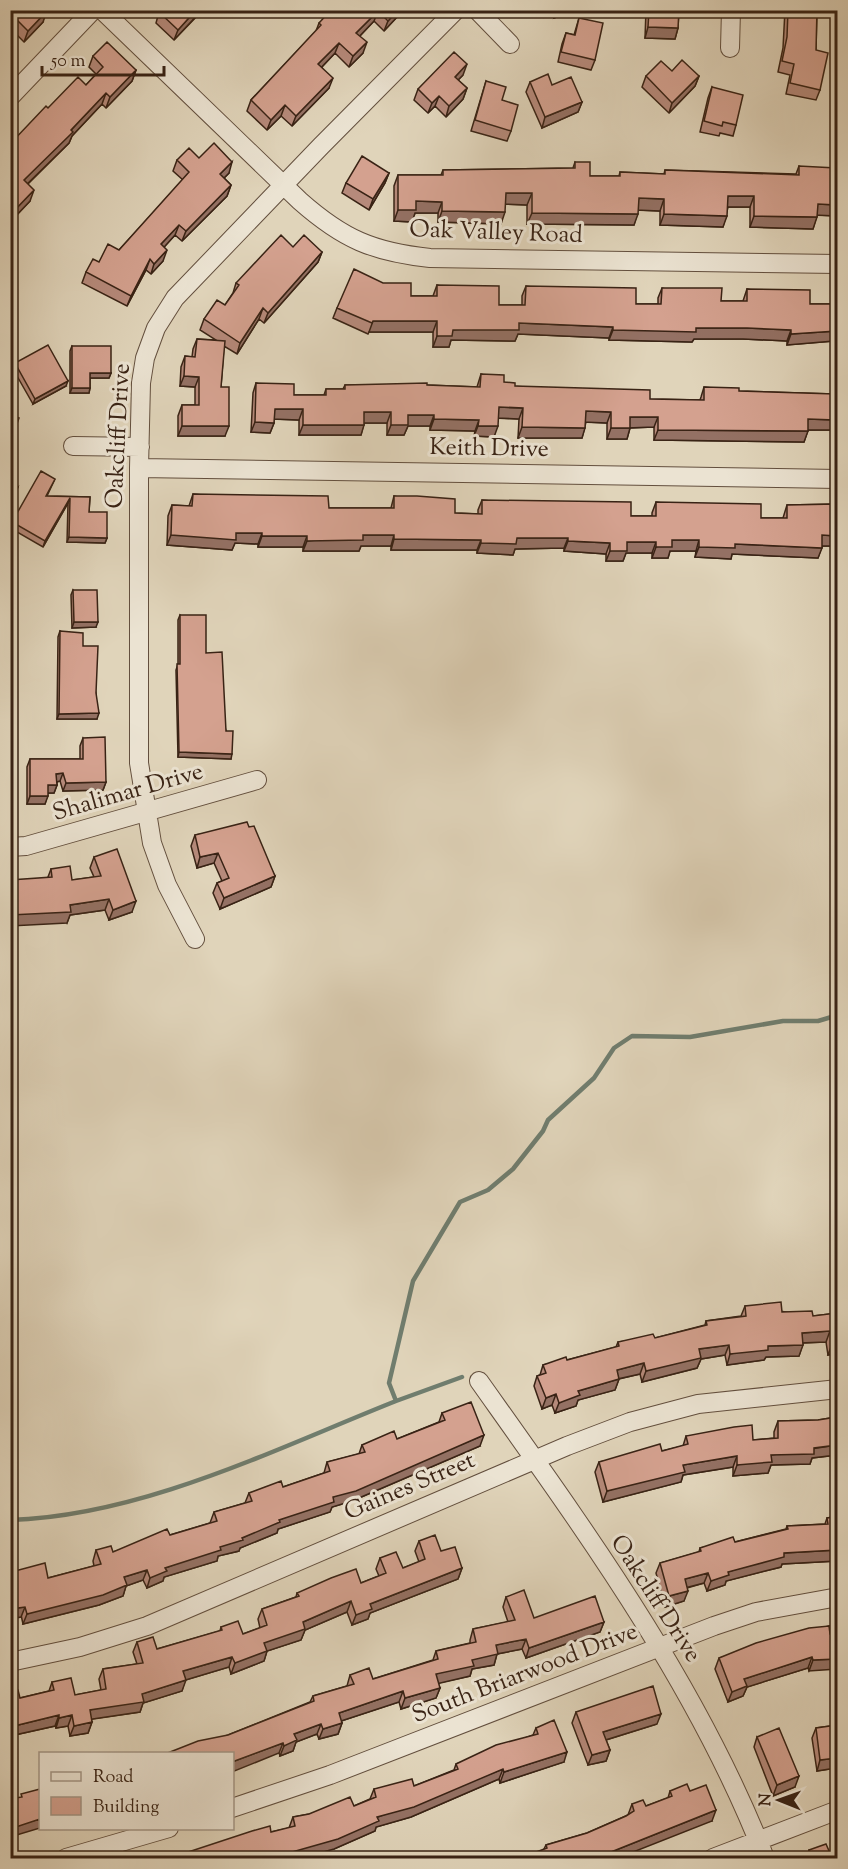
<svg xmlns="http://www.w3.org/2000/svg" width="848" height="1869" font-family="'Sorts Mill Goudy',serif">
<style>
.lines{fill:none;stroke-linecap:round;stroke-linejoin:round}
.stream{stroke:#707d6e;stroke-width:4.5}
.street-casing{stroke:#634f3e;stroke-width:20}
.street{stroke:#ebe3d2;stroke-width:18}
.wall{fill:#b68a7b;stroke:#392315;stroke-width:1.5}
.shaded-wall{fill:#947164;stroke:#392315;stroke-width:1.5}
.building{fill:#d4a18f;stroke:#392315;stroke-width:1.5}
.labels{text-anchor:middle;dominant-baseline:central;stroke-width:6;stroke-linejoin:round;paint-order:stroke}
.street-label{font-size:24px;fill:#392315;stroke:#ebe3d2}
</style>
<rect width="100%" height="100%" fill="#e0d4ba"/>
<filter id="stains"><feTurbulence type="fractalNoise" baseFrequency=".00333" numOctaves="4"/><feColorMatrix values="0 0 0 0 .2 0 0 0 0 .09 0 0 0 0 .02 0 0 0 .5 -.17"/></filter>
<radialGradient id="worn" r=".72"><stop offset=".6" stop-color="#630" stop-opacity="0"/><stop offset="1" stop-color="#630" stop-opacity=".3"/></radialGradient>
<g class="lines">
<!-- stream -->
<path class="stream" d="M396 1401 462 1377
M10 1520C142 1516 275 1449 396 1401L389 1383 413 1281 460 1202 488 1190 513 1169 543 1131 548 1120 594 1078 614 1048 632 1036 690 1037 783 1021H818L838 1015"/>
<defs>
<path id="street" d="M102 10 300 201C343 239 373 252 430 258L838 264
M477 10 510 44
M730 48 731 10
M10 97 93 10
M73 446 140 447
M139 468 838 479
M10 847 26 846 257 780
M195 939 167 885 152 843 139 763V468L141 383 145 358 156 328 175 298 321 146 456 10
M479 1381C586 1532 698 1685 765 1858
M10 1662 80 1647 147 1626 567 1446 630 1422 698 1404 838 1389
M232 1808 330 1775 714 1626 756 1612 838 1597
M66 1858 169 1828
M713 1858 838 1810"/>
</defs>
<!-- street casing -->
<use href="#street" class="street-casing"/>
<!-- street -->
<use href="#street" class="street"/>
</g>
<!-- wall -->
<path class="wall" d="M10 10 43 22 24 42 13 31Z
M340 10H400L397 17 384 31 374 21 360 36 363 53 349 67 335 53 322 67 329 88 292 126 281 116 267 130 247 111 251 100 316 31 319 23 337 14Z
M542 10H575L554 18 552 14 544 17Z
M646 10H679L678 28 675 39 645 38Z
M785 10H817L816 50 820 90 816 100 786 94 790 75 778 72 783 48Z
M159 12H201L174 40 156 23Z
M579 18 595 60 591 70 558 62 562 44 566 33 574 35Z
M93 56 136 70 132 81 106 108 102 104 72 136 69 143 28 184 30 201 10 222V144L48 108 86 85 96 74 89 67Z
M672 71 699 76 695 86 669 113 642 87 646 76Z
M463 75 458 80 467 88 463 99 446 117 435 106 428 113 414 100 418 89Z
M486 81 502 100 511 131 507 141 471 131Z
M530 82 552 85 582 102 578 112 542 128 526 92Z
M712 87 736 125 733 136 720 133 719 136 700 132 708 98Z
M199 158 229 173 224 178 231 185 227 196 182 241 175 235 164 247 163 261 151 274 146 270 127 306 82 283 86 272 99 262 119 250 183 180 173 171 177 160Z
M575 162 590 176H619L620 172 664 174 665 170 796 174 799 166 836 184H837V216L817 215 813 229 750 227V207H728L723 227 660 225V211L638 210 634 225 527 224V205L505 204 501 224 438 222V213H415L412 222 394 221V186L398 175H441L443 170 573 168Z
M389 173 385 183 369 210 342 193 346 183Z
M293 247 322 252 318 262 264 323 259 319 237 354 224 346 221 387 225 436H178V416L182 405H195V387L180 386 181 367 185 356 192 357 193 349 197 339 216 340 200 330 204 319 225 305 233 293 236 283Z
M437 285 499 305H522V296L526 286 636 304H658V298L662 288 721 301H743L747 289 810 304H834L837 292V345H834V341L787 345V341L743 339H694L692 342 609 340V338L518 334 515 341 451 340 449 347H433V332H369L368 334 333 318 337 308 411 296H433Z
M72 346 111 373 109 378H90V388L89 393H70V351Z
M15 363 66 386 33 404 13 369Z
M481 374 515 386 650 399 700 400 701 397 704 387 739 391 834 394 835 390 837 434H831V430H808L804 442 654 440V427L630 428 627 439H607V423L586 422 582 438H518L519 419 498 418 494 437 474 436 475 431 430 430V426H408L404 435H387V423H364L361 435H299V420L274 419V423L270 433 251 432 253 393 256 383 294 395H324L326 389H343L345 385H427L477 387Z
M55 479 47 496 90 497 89 512 107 538 105 543 67 542 68 503 43 547 10 528 12 522Z
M193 494 329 508H391L394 496 455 513 478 514V510L482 500 631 516H652V513L656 502 761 518H783L787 505 837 504V546H822L818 558 732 554 731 559 695 557 696 551H670L668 558H652V553H626L623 561H606V554L564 551V548L515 549 513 555 477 553V550H391V546H361L359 551H303V547H258V544L235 543 232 550 167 545 168 516 172 505 189 506Z
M73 590 96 627 72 628 71 595Z
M180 615 206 653 226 731 231 759 178 757 176 670 178 664V620Z
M60 631 83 646 96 693 97 719H57L58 637Z
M83 738 106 782 103 790 63 791 60 781 57 782V785L54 793H48L45 804H27V767L30 759H80V746Z
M249 827 275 876 271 887 220 909 213 893 217 883 222 881 214 863 197 868 191 846 195 835Z
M94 857 132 912 109 920 105 910 70 915 67 923 48 877 51 869 72 880 94 877 90 868Z
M745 1306 813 1316 837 1313V1353L828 1355 826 1342 803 1343 799 1356 766 1357 764 1360 727 1365 725 1355 701 1359 697 1368 642 1382 640 1374 619 1379 615 1390 578 1400 576 1406 555 1413 552 1405 542 1409 534 1386 537 1376 540 1375 543 1365 567 1360 616 1347 618 1342 655 1338 705 1325 706 1321 741 1316Z
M442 1413 480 1446 352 1501 332 1507 330 1512 278 1529 277 1533 240 1548 239 1551 218 1556 217 1561 164 1577 163 1581 147 1588 143 1580 126 1586 123 1596 99 1605 23 1624 13 1578 15 1571 48 1578 94 1566 93 1561 96 1550 113 1552 210 1523 214 1512 245 1503 249 1493 283 1487 324 1473 327 1462 359 1454 362 1445 397 1439 439 1422Z
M837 1417V1455L812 1458 810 1464 771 1465 768 1473 733 1476V1467L683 1475 681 1482 603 1502 595 1472 599 1462 662 1451 683 1446 686 1436 753 1440 774 1438V1432L778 1421 818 1420Z
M833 1509 837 1561 782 1564 781 1567 726 1581 725 1585 707 1591 704 1583 687 1588 684 1601 665 1607 656 1573 660 1563 699 1552 700 1548 735 1542 786 1529 787 1526 825 1524 827 1518H830Z
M419 1541 441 1551 462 1568 458 1579 370 1613 368 1619 352 1625 347 1612 305 1630 301 1640 267 1651 264 1661 231 1674 229 1667 185 1680 182 1691 143 1703 140 1712 91 1719 92 1722 88 1733 70 1736 68 1726 56 1728 55 1726 10 1736V1691L20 1698 49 1691 52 1682 75 1695 101 1690 99 1679 103 1669 137 1664 133 1652 137 1642 157 1649 220 1631 221 1627 243 1634 260 1628 258 1619 262 1609 296 1597 297 1593 361 1583 379 1576 376 1569 380 1558 403 1568 419 1562 415 1551Z
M506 1597 534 1618 604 1622 600 1632 526 1658 522 1649 497 1654 494 1665 472 1669 470 1676 438 1683 440 1688 436 1698 401 1709 399 1702 341 1721 342 1723 338 1734 319 1739 317 1734 296 1742 293 1751 280 1756 279 1753 228 1735 310 1702 313 1696 347 1686 350 1675 373 1679 433 1660 436 1651 470 1643V1640L473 1629 508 1622 503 1607Z
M829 1626 809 1671 808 1668 747 1687 743 1696 728 1702 715 1669 719 1658Z
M576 1712 657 1724 606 1740 610 1750 606 1761 588 1765 572 1723Z
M837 1725V1774L836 1768 817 1771 812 1738 816 1728Z
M536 1728 564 1762 500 1783 499 1779 411 1817 376 1827 375 1831 334 1849 271 1832 289 1828 293 1817 354 1806 370 1799 374 1789 414 1786 454 1770 456 1764 533 1735Z
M757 1737 795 1787 773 1796 754 1747Z
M670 1791H690L712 1821 544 1849 546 1845 587 1833 628 1815 632 1804 646 1806 668 1798Z
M809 1850 830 1853 837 1858H806Z"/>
<!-- shaded-wall -->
<path class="shaded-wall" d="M196 10H202L174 40 178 30Z
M398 10H400L397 17 384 31 388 21Z
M546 10H553L552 14 544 17Z
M557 10H575L554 18Z
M47 11 43 22 24 42 28 31Z
M378 11 374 21 353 43 356 33Z
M17 20 13 31 10 33V26Z
M648 27 678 28 675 39 645 38Z
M367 42 363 53 349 67 353 56Z
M339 43 335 53 315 74 318 64Z
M467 64 463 75 451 87 455 77Z
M136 70 132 81 106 108 110 97Z
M699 76 695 86 669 113 672 103Z
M333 78 329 88 292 126 296 116Z
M467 88 463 99 446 117 449 106Z
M106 93 102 104 72 136 69 143 20 191 24 180Z
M439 96 435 106 428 113 432 103Z
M582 102 578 112 542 128 545 117Z
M285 105 281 116 267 130 271 120Z
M232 162 229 173 217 185 220 174Z
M389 173 385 183 369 210 373 199Z
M231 185 227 196 182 241 186 231Z
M34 190 30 201 10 222V215Z
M506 193H532L527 205 501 204Z
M728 196H754L750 207H724Z
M639 198 664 199 660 211 635 210Z
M416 201 442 202 438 213H415L412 222 394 221 398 210Z
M818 204 837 205V216L813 215Z
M442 211 505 212 501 224 438 222Z
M532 213 638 214 634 225 527 224Z
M664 214 727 216 723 227 660 225Z
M754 216 817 217 813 229 750 227Z
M179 225 175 235 157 255 161 244Z
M167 250 163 261 151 274 154 264Z
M322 252 318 262 264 323 268 313Z
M150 259 146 270 127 306 131 296Z
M263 308 259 319 237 354 240 343Z
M373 321H437L433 332H369Z
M519 323 613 327 609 338 518 334 515 341 451 340 449 347H433L437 336 453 330Z
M696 328H747L791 330 787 341 743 339H694L692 342 609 340 613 330Z
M837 331 834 341 787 345 791 334Z
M837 336V345H834Z
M90 373H111L109 378H89Z
M184 376 199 377 195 387 180 386Z
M68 381 66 386 33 404 35 399Z
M72 388H90L89 393H70Z
M499 407 523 408 519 419 495 418Z
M275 409H303L299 420 271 419Z
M586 411 611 412 607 423 582 422Z
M364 412H391L387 423H361Z
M408 415H434L430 426H408L404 435H387L391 425Z
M630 417H658L654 427 627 428Z
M434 419 479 420 475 431 430 430Z
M808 419 835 420 831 430H804Z
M255 422 274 423 270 433 251 432Z
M835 423H837V434H831Z
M303 425H364L361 435H299Z
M182 426H229L225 436H178Z
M478 426H498L494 437 474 436Z
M522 427 585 428 582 438H518Z
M611 428H630L627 439H607Z
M658 430 808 431 804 442 654 440Z
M18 487 16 493 10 496V492Z
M70 498 68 503 43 547 45 541Z
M236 533H262L258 544 235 543 232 550 167 545 171 535Z
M363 535H394L391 546H361L359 551H303L307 541Z
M822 535 837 536V546H818Z
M262 536H307L303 547H258Z
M69 537 107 538 105 543 67 542Z
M517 538H568L564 548 515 549 513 555 477 553 481 543Z
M394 539 481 540 477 550H391Z
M672 540H699L696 551H670L668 558H652L656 547Z
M568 541 610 543 606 554 564 551Z
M627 542H656L652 553H626L623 561H606L610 551Z
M735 544 822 548 818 558 732 554 731 559 695 557 699 547Z
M74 622H98L96 627 72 628Z
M99 713 97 719H57L59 714Z
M179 752 232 754 231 759 178 757Z
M63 773 60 781 53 783 56 774Z
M106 782 103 790 63 791 66 783Z
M48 785H57L54 793H45Z
M30 796H48L45 804H27Z
M218 853 214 863 197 868 200 857Z
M275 876 271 887 220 909 224 898Z
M109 899 105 910 70 915 67 923 10 926V915L70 905Z
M136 901 132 912 109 920 113 910Z
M830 1331 826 1342 799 1343 802 1333Z
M837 1343V1353L828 1355 832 1344Z
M729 1345 725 1355 701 1359 697 1368 642 1382 646 1371 699 1349Z
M803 1345 799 1356 766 1357 764 1360 727 1365 730 1354 768 1346Z
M644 1363 640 1374 613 1380 617 1370Z
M619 1379 615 1390 578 1400 576 1406 555 1413 559 1403 578 1391Z
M556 1394 552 1405 542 1409 546 1398Z
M484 1435 480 1446 352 1501 332 1507 330 1512 278 1529 277 1533 240 1548 239 1551 218 1556 217 1561 164 1577 163 1581 147 1588 150 1578 165 1568 242 1538 279 1520 333 1497Z
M837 1445V1455L812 1458 810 1464 771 1465 768 1473 733 1476 737 1465 771 1455Z
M737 1456 733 1467 683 1475 681 1482 603 1502 607 1491 683 1465Z
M837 1550V1561L782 1564 781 1567 726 1581 725 1585 707 1591 711 1581 728 1572 784 1553Z
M462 1568 458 1579 370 1613 368 1619 352 1625 356 1615 370 1604Z
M147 1570 143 1580 126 1586 123 1596 99 1605 23 1624 27 1614 124 1577Z
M708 1573 704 1583 681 1589 685 1579Z
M688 1591 684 1601 665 1607 669 1596Z
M351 1601 347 1612 305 1630 301 1640 267 1651 264 1661 231 1674 235 1663 264 1643 303 1622Z
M25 1607 21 1617 10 1619V1609Z
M604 1622 600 1632 526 1658 529 1648Z
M526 1639 522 1649 497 1654 494 1665 472 1669 470 1676 432 1685 436 1674 472 1660 496 1645Z
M232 1657 229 1667 179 1682 183 1671Z
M812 1657 808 1668 747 1687 743 1696 728 1702 732 1692 744 1679Z
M837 1659V1669L809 1671 813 1660Z
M186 1680 182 1691 143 1703 140 1712 86 1720 90 1710Z
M440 1688 436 1698 401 1709 405 1698Z
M403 1691 399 1702 335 1723 339 1713Z
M661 1714 657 1724 599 1742 603 1732Z
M59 1715 55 1726 10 1736V1727Z
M72 1715 68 1726 56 1728 59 1718Z
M92 1722 88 1733 70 1736 74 1726Z
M342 1723 338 1734 319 1739 323 1729Z
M321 1724 317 1734 296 1742 293 1751 280 1756 284 1746 294 1734Z
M283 1743 279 1753 232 1772V1762Z
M610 1750 606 1761 588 1765 592 1755Z
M567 1752 564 1762 500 1783 504 1772Z
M837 1758V1765L836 1768 817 1771 820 1760Z
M503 1769 499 1779 411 1817 376 1827 375 1831 334 1849 302 1858H271Z
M799 1776 795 1787 773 1796 777 1785Z
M716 1810 712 1821 618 1858H596Z
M40 1819V1828L10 1837V1827Z"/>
<!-- building -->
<path class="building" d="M10 10H46L47 11 28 31 17 20 10 26Z
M161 10H196L178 30 159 12Z
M331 10H333L337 14 340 10H398L388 21 378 11 356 33 367 42 353 56 339 43 318 64 333 78 296 116 285 105 271 120 251 100 321 25 319 23Z
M649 10H679L678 28 648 27Z
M788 10H817L816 50 828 53 820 90 790 83 794 64 782 61 787 37Z
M579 18 603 23 595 60 561 52 566 33 575 35Z
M107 42 136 70 110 97 106 93 71 130 73 132 24 180 34 190 10 215V144L46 106 48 108 78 77 86 85 103 67 93 56Z
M454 52 467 64 455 77 467 88 449 106 439 96 432 103 418 89Z
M682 60 699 76 672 103 646 76 661 61 672 71Z
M548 74 552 85 571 77 582 102 545 117 530 82Z
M486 81 506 87 502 100 518 105 511 131 475 120Z
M712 87 743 95 736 125 723 122 722 126 704 121Z
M214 143 232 162 220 174 231 185 186 231 179 225 161 244 167 250 154 264 150 259 131 296 86 272 93 259 99 262 108 244 119 250 189 172 177 160 189 148 199 158Z
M362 156 389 173 373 199 346 183Z
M575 162H590V176H620V172L665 174V170L799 175V166L836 168V184H837V205L818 204 817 217 754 216V196H728L727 216 664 214V199L639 198 638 214 532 213V193H506L505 212 442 211V202L416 201V210H398V175H443V170L575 168Z
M281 235 293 247 304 235 322 252 268 313 263 308 240 343 204 319 217 300 225 305 239 285 236 283Z
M354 269 383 283H411V296H437V285L499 286V305H525L526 286 636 288V304H661L662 288H722L721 301H747V289L810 290V304H837V331L791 334V330L747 328H696V332L613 330V327L519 323V330H453L452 336H437V321H373L372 323 337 308Z
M197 339 225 341 221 387H229V426H182V405H199V377L184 376 185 356 195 357Z
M48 345 68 381 35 399 15 363Z
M72 346H111V373H90V388H72Z
M481 374 504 375V382L515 383V386L650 390V399L704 400V387L739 388V391L835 394V390H837V423H835V420L808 419V431L658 430V417H630V428H611V412L586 411 585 428 522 427 523 408 499 407 498 426H478L479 420 434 419V415H408V425H391V412H364V425H303V409H275L274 423 255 422 256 383 294 384V395H326V389H345V385L427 383V385L480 387Z
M10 394 15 395 10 408Z
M10 415 19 418 13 435 10 434Z
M41 471 55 479 46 496 90 497 89 512H107V538L69 537 70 498 45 541 12 522Z
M10 477 18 487 10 492Z
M193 494 328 496 329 508H394V496H417L455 499V513L482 514V500L631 502V516H656V502L761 504V518H787V505L837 504V536L822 535V548L735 544V548L699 547V540H672V547H656V542H627V551H610V543L568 541V538H517L516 544 481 543V540L394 539V535H363V540L307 541V536H262V533H236V540L171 535 172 505 192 506Z
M73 590H97L98 622H74Z
M180 615H206V653L222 652 226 731H233L232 754 179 752 177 664H180Z
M60 631 83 633V646H98L96 693 99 713 59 714Z
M105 737 106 782 66 783 63 773 56 774 57 785H48V796H30V759H83V738Z
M247 822 249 827 254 826 275 876 224 898 217 883 229 878 218 853 200 857 195 835Z
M117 849 136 901 113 910 109 899 70 905 71 912 10 915V880L52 877 51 869 70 866 72 880 101 876 94 857Z
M781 1302 782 1312 812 1311 813 1316 837 1313V1343L832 1344 830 1331 802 1333 803 1345 768 1346V1350L730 1354 729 1345 699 1349 701 1358 646 1371 644 1363 617 1370 619 1379 578 1391 580 1395 559 1403 556 1394 546 1398 537 1376 546 1373 543 1365 566 1357 567 1360 619 1346 618 1342 653 1334 655 1338 707 1325 706 1321 746 1316 745 1306Z
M471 1402 484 1435 356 1491 333 1497 334 1502 279 1520 280 1522 242 1538 243 1540 220 1547 221 1550 165 1568 167 1571 150 1578 147 1570 124 1577 127 1585 103 1595 27 1614 25 1607 10 1609V1578L17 1577 15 1571 45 1563 48 1578 101 1564 96 1550 111 1546 113 1552 167 1529 170 1535 217 1521 214 1512 252 1501 249 1493 281 1481 283 1487 330 1471 327 1462 365 1452 362 1445 394 1431 397 1439 445 1420 442 1413Z
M837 1417V1445L814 1448V1454L771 1455 772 1462 737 1465V1456L683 1465 685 1472 607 1491 599 1462 660 1444 662 1451 688 1444 686 1436 734 1427 752 1425 753 1440 778 1438V1421L818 1420Z
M837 1508V1550L784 1553V1557L728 1572 729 1575 711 1581 708 1573 685 1579 688 1591 669 1596 660 1563 701 1551 700 1548 733 1537 735 1542 788 1529 787 1526 828 1524 827 1518 834 1517 833 1509Z
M435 1535 441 1551 455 1547 462 1568 370 1604 372 1609 356 1615 351 1601 303 1622 305 1629 264 1643 267 1651 235 1663 232 1657 183 1671 186 1680 142 1694 144 1702 90 1710 92 1722 74 1726 72 1715 59 1718V1715L10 1727V1691L18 1690 20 1698 54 1690 52 1682 71 1678 75 1695 106 1689 103 1669 143 1663 137 1642 153 1637 157 1649 222 1630 221 1627 238 1621 243 1634 267 1625 262 1609 299 1596 297 1593 331 1578 356 1569 361 1583 386 1573 380 1558 396 1552 403 1568 425 1559 419 1541Z
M524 1590 534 1618 595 1596 604 1622 529 1648 526 1639 496 1645 498 1654 472 1660 474 1666 436 1674 440 1688 405 1698 403 1691 339 1713 342 1723 323 1729 321 1724 294 1734 297 1740 284 1746 283 1743 232 1762V1754H165L198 1741 228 1735 314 1701 313 1696 354 1684 350 1675 369 1668 373 1679 438 1659 436 1651 476 1642 473 1629 515 1620 506 1597Z
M829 1626 830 1634 837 1633V1659L813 1660 812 1657 744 1679 747 1686 732 1692 719 1658 756 1643 809 1628Z
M653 1686 661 1714 603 1732 610 1750 592 1755 576 1712Z
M554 1720 567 1752 504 1772 503 1769 414 1807 377 1817 379 1821 338 1839 271 1858H170L252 1831 270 1826 271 1832 295 1826 293 1817 309 1814 350 1797 354 1806 376 1797 374 1789 412 1779 414 1786 458 1769 456 1764 496 1745 538 1734 536 1728Z
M837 1725V1758L820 1760 816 1728Z
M779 1728 799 1776 777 1785 757 1737Z
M687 1784 690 1791 706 1785 716 1810 596 1858H520L547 1848 546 1845 587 1833 626 1816 634 1811 632 1804 643 1800 646 1806 672 1796 670 1791Z
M40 1789V1819L19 1826 10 1827V1799L22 1797 21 1794Z
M826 1844 830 1853 834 1852 835 1856 837 1855V1858H812L809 1850Z"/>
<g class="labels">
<!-- street labels -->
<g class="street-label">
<text transform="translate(496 233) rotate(2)">Oak Valley Road</text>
<text transform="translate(119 436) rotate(-87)">Oakcliff Drive</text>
<text transform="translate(489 449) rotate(1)">Keith Drive</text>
<text transform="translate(128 793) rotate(-16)">Shalimar Drive</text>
<text transform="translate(410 1487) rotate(-23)">Gaines Street</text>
<text transform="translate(655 1599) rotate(57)">Oakcliff Drive</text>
<text transform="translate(525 1674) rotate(-21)">South Briarwood Drive</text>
</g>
</g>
<!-- margin -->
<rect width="848" height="1869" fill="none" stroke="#e0d4ba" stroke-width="36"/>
<rect x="12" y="12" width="824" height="1845" fill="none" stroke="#392315" stroke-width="3"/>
<rect x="18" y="18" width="812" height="1833" fill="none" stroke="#392315" stroke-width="1.5"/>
<!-- legend -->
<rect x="39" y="1752" width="195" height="78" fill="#ebe3d2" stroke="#a49686" stroke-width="1.5"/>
<rect x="51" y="1772" width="30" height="9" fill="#ebe3d2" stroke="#a49686" stroke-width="1.5"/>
<text x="93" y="1782" font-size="18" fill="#392315">Road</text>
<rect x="51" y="1797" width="30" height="18" fill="#d4a18f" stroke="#a49686" stroke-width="1.5"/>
<text x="93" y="1812" font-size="18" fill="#392315">Building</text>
<!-- north arrow -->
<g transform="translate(779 1800) rotate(271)" stroke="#ebe3d2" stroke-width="4.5" paint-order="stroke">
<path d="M0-4.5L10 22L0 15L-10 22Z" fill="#392315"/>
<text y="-9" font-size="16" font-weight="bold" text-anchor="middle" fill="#392315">N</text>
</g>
<!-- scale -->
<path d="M42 66v9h122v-9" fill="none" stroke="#392315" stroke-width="3"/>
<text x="51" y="66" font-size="18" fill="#392315" stroke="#ebe3d2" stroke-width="4.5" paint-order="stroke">50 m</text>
<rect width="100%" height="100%" filter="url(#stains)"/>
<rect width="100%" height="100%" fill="url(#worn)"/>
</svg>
